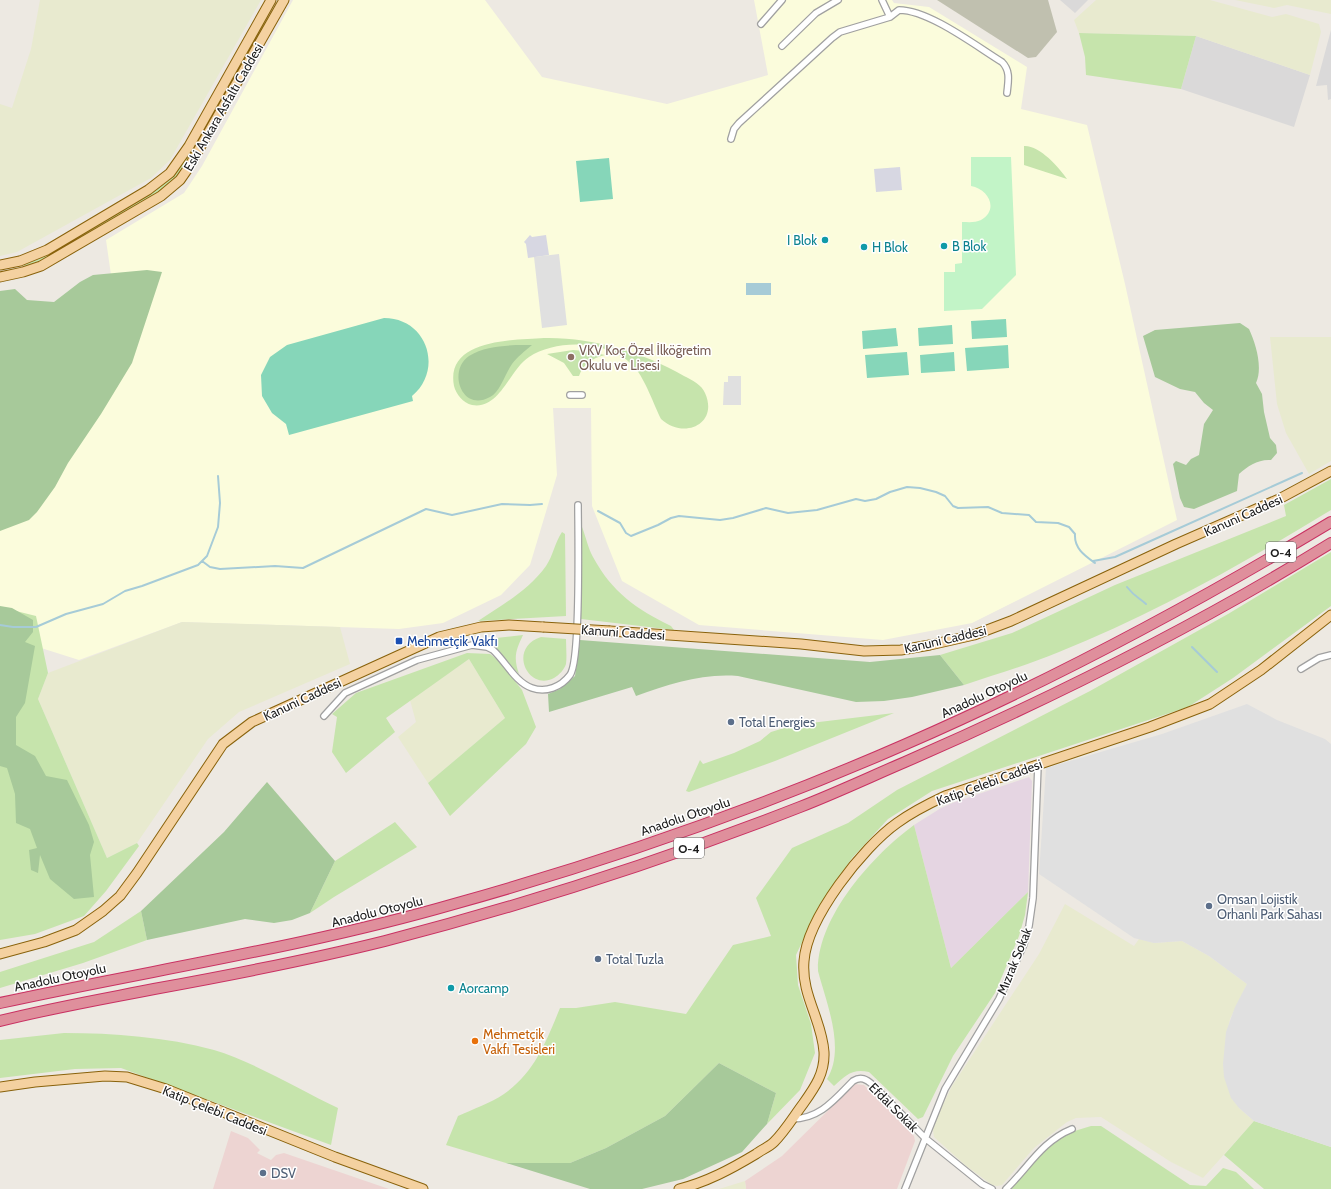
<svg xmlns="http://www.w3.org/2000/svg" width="1331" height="1189" font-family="Cabin,sans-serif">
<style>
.residential{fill:#dad9d9}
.commercial{fill:#edd4d2}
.industrial{fill:#e5d5e2}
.education{fill:#fbfcdc}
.construction{fill:#c0c0af}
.farmland{fill:#e8eacf}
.grass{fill:#c6e4ac}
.forest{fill:#a7c99a}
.park{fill:#c2f4c7}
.pitch{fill:#86d6b9}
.parking{fill:#e0e0e0}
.plaza{fill:#d7d7e2}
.water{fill:#a6cbd7}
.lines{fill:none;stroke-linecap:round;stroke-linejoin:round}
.stream{stroke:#a6cbd7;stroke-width:2}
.minor-casing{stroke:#a0a0a0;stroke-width:8}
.primary-casing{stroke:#89620b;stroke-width:11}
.motorway-casing{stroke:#c93162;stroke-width:12}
.minor{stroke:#fff;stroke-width:5.5}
.primary{stroke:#f4d1a0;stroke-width:9}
.motorway{stroke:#df8f9c;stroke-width:10}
.primary-bridge-casing{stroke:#89620b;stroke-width:11;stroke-linecap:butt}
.primary-bridge{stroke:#f4d1a0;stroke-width:9}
.culture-dot{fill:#0f9aa8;stroke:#fff;stroke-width:1.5}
.education-dot{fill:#8d6e63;stroke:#fff;stroke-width:1.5}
.transit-dot{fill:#1a4fb4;stroke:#fff;stroke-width:1.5}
.service-dot{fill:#5c6f8a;stroke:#fff;stroke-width:1.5}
.food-dot{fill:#e8710a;stroke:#fff;stroke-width:1.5}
.labels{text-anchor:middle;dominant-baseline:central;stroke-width:3;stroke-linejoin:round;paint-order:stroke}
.shield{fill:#fff;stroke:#606060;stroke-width:1}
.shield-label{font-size:12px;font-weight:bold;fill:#1c1c1c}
.street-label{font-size:13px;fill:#1c1c1c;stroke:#fff}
.culture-label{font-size:13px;fill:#0d838f;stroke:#fff;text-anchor:start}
.education-label{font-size:13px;fill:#785e54;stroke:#fff;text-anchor:start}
.transit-label{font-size:13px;fill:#164399;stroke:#fff;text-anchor:start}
.service-label{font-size:13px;fill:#4e5e75;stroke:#fff;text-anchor:start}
.food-label{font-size:13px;fill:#c56008;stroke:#fff;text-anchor:start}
</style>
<rect width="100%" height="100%" fill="#ede9e2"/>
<!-- residential -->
<path class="residential" d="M1060 0H1088L1075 13Z
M1331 30V99L1328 100 1327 85 1316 86Z
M1196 36 1310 75 1294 127 1181 89Z"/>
<!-- commercial -->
<path class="commercial" d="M855 1084 864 1085 914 1136 915 1141 897 1189H746L745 1181 782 1156Z
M231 1131 248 1138 260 1150 257 1153 271 1160 276 1155 284 1153 389 1189H213Z"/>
<!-- industrial -->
<path class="industrial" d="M1029 777 1032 781 1028 892 951 968 914 825 941 808 955 802Z"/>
<!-- education -->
<path class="education" d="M293 0H485L542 77 667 104 768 75 754 0H892L894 3 929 7 1027 67 1021 109 1087 125 1125 284 1177 520 972 623 883 640 699 625 622 581 592 506 591 408H553L557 475 530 565 501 595 443 623 399 629 182 622 79 660 0 635V302L57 308 111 275 106 240 184 193 202 166Z"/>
<!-- construction -->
<path class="construction" d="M937 0H1048L1057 32 1036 57 1028 58Z"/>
<!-- farmland -->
<path class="farmland" d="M40 0H261L170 160 151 178 17 252 0 256V104L12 108 31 49Z
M1096 0H1210L1272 17 1286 14 1319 24 1321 32 1310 75 1196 36 1079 33 1074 20Z
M1235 0H1331V14L1287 5 1274 8Z
M1270 337H1331V461L1309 474 1286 433 1277 404Z
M182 622 340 627 350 664 239 712 208 739 137 843 107 858 38 699 48 673Z
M469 659 505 718 428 783 398 737 416 722 410 700Z
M1065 904 1134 946 1139 939 1154 943 1182 941 1209 956 1247 984 1230 1019 1225 1044 1239 1108 1254 1121 1203 1178 1171 1162 1101 1117 1076 1118 1067 1122 1034 1148 1002 1185 997 1186 992 1185 965 1165 934 1137 933 1130 937 1117 952 1086 1039 954Z
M745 1181 746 1189H719Z"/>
<!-- grass -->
<path class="grass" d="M276 0 260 33 186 165 177 177 158 193 57 253 40 262 24 266 23 264 44 256 69 241 150 194 171 178 183 163Z
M1079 33 1196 36 1181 89 1086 75 1085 57Z
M1024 146C1039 145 1059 167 1067 179L1024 165Z
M544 338C592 337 643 352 684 376 692 380 702 385 705 393 719 424 684 440 661 419 654 405 645 379 635 368 612 340 558 338 529 357 509 370 500 410 472 405 463 403 456 394 454 386 445 339 514 340 544 338Z
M573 350 585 351 605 355C593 358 583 364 579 376H573L564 363 547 354Z
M1331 479V510C1244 563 1154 614 1059 652 1028 665 996 674 964 685L940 655 1012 633 1115 585 1286 516 1284 505Z
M582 527C586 537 588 548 593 557 612 592 636 609 671 626L674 630 581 619V530Z
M562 532 565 534 566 616 478 621C502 605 529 590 546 566 553 556 555 542 562 532Z
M1331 552V606L1233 678 1188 707 932 791 888 819 852 858 819 906 796 955 798 985 811 1024 815 1053 800 1090 767 1124 776 1093 719 1063 665 1116 606 1148 570 1163H506L446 1145 458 1116C473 1109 491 1103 504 1094 535 1072 546 1042 560 1008H576L615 1002 686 1014 733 945 771 936 756 898 792 848 848 823 897 790 1090 691 1228 614Z
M0 607 36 616 48 673 38 699 107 858 137 843 139 846 106 891 84 916 35 934 0 940Z
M523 635C516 650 513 657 519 674L488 642 477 640Z
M541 637 566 639C566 647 567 656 566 664 564 670 559 675 554 678 528 692 507 648 541 637Z
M467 653 490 654 499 661 522 690 536 727 526 744 450 816 428 783 505 718 469 659 386 718 395 732 346 773 332 752 337 717 332 714 356 693Z
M894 713 775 761 689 792 686 791 700 760 703 764 734 753 760 741 771 732 794 725Z
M395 822 417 847 334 897 310 913 335 861Z
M914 825 951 968 1028 892 1025 915 1019 936 995 993 953 1056 923 1117 918 1119 869 1072C852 1068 845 1076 834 1086L827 1079C846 1049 826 1002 818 971 817 917 873 855 914 825Z
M141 911 147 940 83 963 0 988V972L94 942Z
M64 1033C114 1033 166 1037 214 1050 254 1062 300 1090 338 1108L331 1145 121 1068 75 1069 0 1078V1040Z
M1254 1121 1331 1147V1189H1264L1224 1155Z
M1091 1126H1101L1190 1185 1206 1186 1223 1168 1236 1172 1254 1189H1010L1050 1144 1068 1133Z"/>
<!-- forest -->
<path class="forest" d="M147 270 162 272 132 363 101 414 68 463 55 487 37 512 29 520 0 531V291L15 289 27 300 54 302 80 282 93 275Z
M1240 323 1249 329C1256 344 1263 368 1256 383L1262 394 1264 412 1270 438 1276 445 1277 453 1271 460C1258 459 1248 466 1239 474L1237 491 1194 509 1184 507 1180 498 1173 464 1176 461 1186 465 1191 459 1199 455 1204 424 1213 410 1204 403 1195 392 1180 389 1155 377 1143 336 1155 330Z
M516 345H532C525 351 517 357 512 364 505 374 500 392 490 397 462 413 447 371 469 356 483 347 500 346 516 345Z
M0 606 12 608 33 620V632L25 642 35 646 25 703 16 717V745L35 756 46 776 67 780 89 825 94 842 90 855 94 897 74 899 50 879 40 855 38 873 31 870 29 850 37 848 30 829 16 823 15 794 7 768 0 766Z
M580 640 870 662 940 655 964 685 912 697 884 701 856 702 738 676C702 673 670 684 636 696L632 687 549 712 548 694 560 689 575 676Z
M267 782 335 861 310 913 292 920 274 923 245 919 147 940 141 911 224 832Z
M719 1063 776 1093 767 1124 742 1152 683 1179 642 1189H590L506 1163H570L606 1148 665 1116Z"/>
<!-- park -->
<path class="park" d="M971 157H1011L1016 275 982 309 944 311V272H955V264L962 263V222C968 222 975 223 981 220 999 210 989 189 971 186Z"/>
<!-- pitch -->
<path class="pitch" d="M609 158 613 199 580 202 576 161Z
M384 318C427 318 444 369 412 396L413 401 289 435 286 424 272 413 262 396 261 375 270 357 287 345Z
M1006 319 1007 337 972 339 971 321Z
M952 325 953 344 919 346 918 328Z
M896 328 898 346 863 349 862 331Z
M1008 345 1009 368 967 371 965 348Z
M907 352 909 375 867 378 865 355Z
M954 352 955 371 921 373 920 355Z"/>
<!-- parking -->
<path class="parking" d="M559 254 567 325 542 328 534 257Z
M728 376H741V405H723L724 382H728Z
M1247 704 1277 720 1325 739 1331 744V1147L1254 1121 1239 1108 1231 1098 1224 1077 1223 1064 1226 1032 1235 1007 1247 984 1209 956 1182 941 1154 943 1134 938 1039 874 1046 768 1162 734Z"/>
<!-- plaza -->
<path class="plaza" d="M900 167 902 190 876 192 874 169Z
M530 235 532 237 546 235 549 255 528 258 526 244 524 242Z"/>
<!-- water -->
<path class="water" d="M746 283H771V295H746Z"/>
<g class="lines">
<!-- stream -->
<path class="stream" d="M598 511 620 523 626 533 631 536 658 525 671 518 679 516 720 520 733 518 766 508 788 513 817 510 856 499 865 501 876 499 890 492 907 487 920 488 936 492 945 496 953 506 958 508 988 507 1002 513 1029 515 1036 522 1058 523 1069 527 1075 534C1074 548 1084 555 1095 563
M202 561 210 567 220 569 275 566 303 568 426 509 452 515 502 504 530 505 542 504
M1093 561 1115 557 1302 473
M1127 587C1135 597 1138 597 1146 604
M0 625 13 627H36L66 614 103 604 125 591 142 586 198 565 207 556 218 527 220 503 218 476
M1192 647 1217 672"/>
<defs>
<path id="minor" d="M882 0 890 17
M761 24 782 0
M782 46 816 13 838 0
M731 139 734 129 739 123 832 38 840 32 890 17 899 10C929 10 976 46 1002 62 1011 71 1008 82 1007 93
M570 395H582
M1301 669 1319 658 1331 655
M324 716 345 693 417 660 472 645 487 647 493 650C506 662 515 682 532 688 546 693 561 687 570 675 581 660 578 531 578 505
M792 1119C820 1119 835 1099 853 1081 861 1076 866 1079 873 1085L925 1138 982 1184 992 1189
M905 1189 945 1089 999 999 1024 944 1029 926 1033 898 1038 765
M1006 1189C1028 1168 1042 1141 1072 1129"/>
<path id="primary" d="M0 265 20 261 47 250 148 190 170 173 189 146 271 0
M0 277 23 272 41 266 161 196 180 180 189 167 284 0
M610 631 801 644 864 651 901 650 930 645 974 635 1011 621 1176 544 1279 499 1331 471
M0 954 44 942 76 930 103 911 120 896 137 873 223 744 252 722 439 637 481 627 509 625 543 627
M0 1087 35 1082 105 1076 127 1077 166 1089 335 1157 423 1189
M679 1189C707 1182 731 1169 756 1154 761 1150 769 1147 774 1142 785 1131 794 1116 803 1104 815 1087 825 1073 824 1052 822 1020 801 995 804 961 807 918 863 847 897 823 912 812 928 804 945 796L1150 727 1210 704 1261 670 1331 615"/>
<path id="motorway" d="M0 1003C151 970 305 947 454 904 608 861 760 808 906 744 1053 680 1193 605 1331 522
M0 1021C51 1008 103 999 154 989 231 975 309 960 385 941 524 905 667 859 800 807 836 793 870 777 905 762 1052 698 1195 627 1331 543"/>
</defs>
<!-- minor casing -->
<use href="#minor" class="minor-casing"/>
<!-- primary casing -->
<use href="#primary" class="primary-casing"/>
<!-- motorway casing -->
<use href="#motorway" class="motorway-casing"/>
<!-- minor -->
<use href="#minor" class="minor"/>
<!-- primary -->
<use href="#primary" class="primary"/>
<!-- motorway -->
<use href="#motorway" class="motorway"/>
<defs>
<path id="primary-bridge" d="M543 627 610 631"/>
</defs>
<!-- primary-bridge casing -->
<use href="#primary-bridge" class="primary-bridge-casing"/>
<!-- primary-bridge -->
<use href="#primary-bridge" class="primary-bridge"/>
</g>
<!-- markers -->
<g class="culture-dot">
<circle cx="825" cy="240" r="4"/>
<circle cx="944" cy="246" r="4"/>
<circle cx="864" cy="247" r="4"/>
<circle cx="451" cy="988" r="4"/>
</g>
<circle class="education-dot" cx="571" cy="357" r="4"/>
<rect class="transit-dot" x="395" y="637" width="8" height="8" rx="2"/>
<g class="service-dot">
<circle cx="731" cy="722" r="4"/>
<circle cx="1209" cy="906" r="4"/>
<circle cx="598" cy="959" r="4"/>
<circle cx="263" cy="1173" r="4"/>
</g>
<circle class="food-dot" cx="475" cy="1041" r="4"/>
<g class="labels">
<!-- shield labels -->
<g class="shield">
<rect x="1266" y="542" width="30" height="20" rx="3"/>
<rect x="674" y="838" width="30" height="20" rx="3"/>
</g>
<g class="shield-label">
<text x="1281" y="552">O-4</text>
<text x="689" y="848">O-4</text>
</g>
<!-- street labels -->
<g class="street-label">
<text transform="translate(223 107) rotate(-60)">Eski Ankara Asfaltı Caddesi</text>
<text transform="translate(1243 515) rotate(-24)">Kanuni Caddesi</text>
<text transform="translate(623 632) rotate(4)">Kanuni Caddesi</text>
<text transform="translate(945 639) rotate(-13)">Kanuni Caddesi</text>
<text transform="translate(984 694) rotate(-25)">Anadolu Otoyolu</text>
<text transform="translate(302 699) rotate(-25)">Kanuni Caddesi</text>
<text transform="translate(989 782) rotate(-20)">Katip Çelebi Caddesi</text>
<text transform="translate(685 816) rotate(-19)">Anadolu Otoyolu</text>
<text transform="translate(377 911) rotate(-14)">Anadolu Otoyolu</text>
<text transform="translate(1014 961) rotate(-68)">Mızrak Sokak</text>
<text transform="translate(60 977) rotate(-12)">Anadolu Otoyolu</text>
<text transform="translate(894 1107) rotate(45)">Efdal Sokak</text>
<text transform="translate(215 1110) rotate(22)">Katip Çelebi Caddesi</text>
</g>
<!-- culture labels -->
<g class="culture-label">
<text x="817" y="240" text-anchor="end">I Blok</text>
<text x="952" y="246">B Blok</text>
<text x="872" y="247">H Blok</text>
<text x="459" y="988">Aorcamp</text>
</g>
<!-- education labels -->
<g class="education-label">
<text x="579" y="350">VKV Koç Özel İlköğretim<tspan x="579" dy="15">Okulu ve Lisesi</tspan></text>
</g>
<!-- transit labels -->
<g class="transit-label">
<text x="407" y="641">Mehmetçik Vakfı</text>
</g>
<!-- service labels -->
<g class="service-label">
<text x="739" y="722">Total Energies</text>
<text x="1217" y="899">Omsan Lojistik<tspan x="1217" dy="15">Orhanlı Park Sahası</tspan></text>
<text x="606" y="959">Total Tuzla</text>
<text x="271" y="1173">DSV</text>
</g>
<!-- food labels -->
<g class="food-label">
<text x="483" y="1034">Mehmetçik<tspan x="483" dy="15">Vakfı Tesisleri</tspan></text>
</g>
</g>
</svg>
